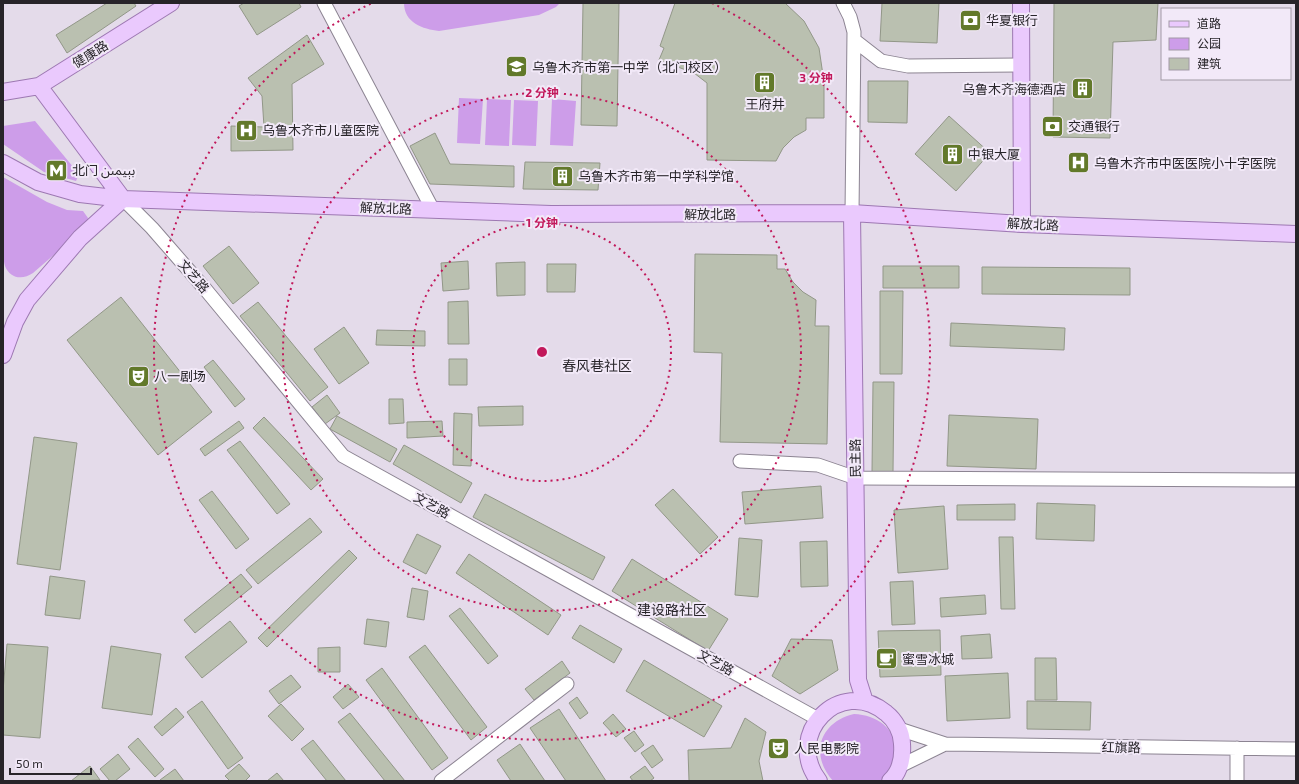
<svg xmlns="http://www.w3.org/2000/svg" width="1299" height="784" font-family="'Exo 2','Noto Sans Arabic','Noto Sans SC',sans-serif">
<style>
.green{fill:#cd9de9}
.building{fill:#bac0b0;stroke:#929788}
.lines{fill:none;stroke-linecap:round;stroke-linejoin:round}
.minor-casing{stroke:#8c8492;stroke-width:15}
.major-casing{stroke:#9d78b2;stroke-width:18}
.minor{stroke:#fff;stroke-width:13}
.major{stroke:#eac9fd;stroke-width:16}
.ring{fill:none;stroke:#c2185b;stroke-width:2;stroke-dasharray:2 4}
.labels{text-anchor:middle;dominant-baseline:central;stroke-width:4;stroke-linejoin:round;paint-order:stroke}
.poi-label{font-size:13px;fill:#272429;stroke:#f2e9f8;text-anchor:start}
.street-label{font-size:13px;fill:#272429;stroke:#f2e9f8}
.neighbourhood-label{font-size:14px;fill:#272429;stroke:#f2e9f8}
.centre{fill:#c2185b;stroke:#f2e9f8;stroke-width:2}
.ring-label{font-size:12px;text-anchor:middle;font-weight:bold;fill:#c2185b;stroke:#f2e9f8;stroke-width:4;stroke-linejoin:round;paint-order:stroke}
</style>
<rect width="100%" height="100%" fill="#e4dbea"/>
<!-- green -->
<path class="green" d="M404 3H560L556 7 539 15 439 31C423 29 404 23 404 3Z
M459 98 483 99 480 144 457 143Z
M487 99 511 100 509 146 485 145Z
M552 99 576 101 573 146 550 145Z
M514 100 538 101 536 146 512 145Z
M35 121 79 174 76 181 44 172 3 144V126Z
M3 177 47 202 67 210 83 211 88 218 86 227 33 273C23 280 10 279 5 266 0 248 3 199 3 177Z
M854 714C880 715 903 734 895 762 893 769 887 775 883 781H833C809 754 820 722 854 714Z"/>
<!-- building -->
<path class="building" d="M107 3H134L136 6 67 53 56 35Z
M244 3H299L301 7 257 35 239 6Z
M583 3H619L617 126 581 125Z
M675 3H785L804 21 819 48 824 82V118H806V130L794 137 783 148 776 161 707 160V83L694 73 659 60 664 48 660 46Z
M882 3H939L937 43 880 41Z
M1054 3H1158L1156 40 1113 42 1110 138 1053 137Z
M307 35 324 64 292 84 293 150 231 151V126L264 127 262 96 248 78Z
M868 81H908L907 123 868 122Z
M949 116 990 153 956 191 915 154Z
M435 133 450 164 514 166V187L430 184 410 146Z
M525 162 600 163 598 190 523 189Z
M229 246 259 283 233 304 203 266Z
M695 254 777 255V269H785L793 282 803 292 816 300 815 326H829L827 444 720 442 722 353 694 352Z
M468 261 469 289 443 291 441 263Z
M525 262V295L497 296 496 263Z
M547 264H576L575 292H547Z
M883 266H959V288H883Z
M982 267 1130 268V295L982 294Z
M880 291H903L902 374H880Z
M121 297 212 412 158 455 67 340Z
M468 301 469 344H448V302Z
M258 302 328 387 310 401 240 316Z
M951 323 1065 328 1064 350 950 346Z
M344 327 369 363 339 384 314 349Z
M377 330 425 331V346L376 345Z
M449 359H467V385H449Z
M213 360 245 399 235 407 204 367Z
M873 382H894L893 472H872Z
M327 395 340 413 325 424 312 407Z
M389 399H403L404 423 389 424Z
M523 406V425L479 426 478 407Z
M454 413 472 414 471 466 453 465Z
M949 415 1038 419 1036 469 947 466Z
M337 416 397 449 390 462 330 429Z
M264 417 323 479 311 490 253 428Z
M239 421 244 428 205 456 200 449Z
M442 421 443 436 407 438V422Z
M34 437 77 443 60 570 17 564Z
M240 441 290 504 277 514 227 450Z
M404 445 472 483 461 503 393 464Z
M821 486 823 518 745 524 742 492Z
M673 489 718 537 700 554 655 505Z
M212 491 249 539 236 549 199 500Z
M485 494 605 557 593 580 473 517Z
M1037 503 1095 505 1094 541 1036 539Z
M1015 504V520H957V505Z
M944 506 948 569 898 573 894 510Z
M310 518 322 532 258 584 246 570Z
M417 534 441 546 426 574 403 562Z
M999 537H1013L1015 609H1001Z
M739 538 762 540 758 597 735 595Z
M827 541 828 586 801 587 800 542Z
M349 550 357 558 267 647 258 638Z
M469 554 561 615 548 635 456 573Z
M632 559 728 619 708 651 612 591Z
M241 574 252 587 195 633 184 620Z
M50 576 85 581 80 619 45 615Z
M913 581 915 624 892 625 890 582Z
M412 588 428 591 424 620 407 617Z
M985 595 986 614 941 617 940 598Z
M460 608 498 656 488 664 449 616Z
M367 619 389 622 386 647 364 644Z
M230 621 247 642 202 678 185 657Z
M580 625 622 649 614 663 572 638Z
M940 630 941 675 880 677 878 631Z
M990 634 992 658 962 659 961 636Z
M791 639 832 640 838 670 800 694 772 676Z
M7 644 48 647 40 738 3 735V691Z
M425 645 487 727 471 740 409 657Z
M111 646 161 654 152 715 102 708Z
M340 647V672H318V648Z
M1035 658H1056L1057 700H1035Z
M644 660 722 706 704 737 626 691Z
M562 661 570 673 534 700 525 689Z
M382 668 448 758 432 770 366 680Z
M1008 673 1010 718 947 721 945 676Z
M291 675 301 687 279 704 269 691Z
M348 684 359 697 343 709 333 697Z
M577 697 588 713 580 719 569 703Z
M202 701 243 758 228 769 187 712Z
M1027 701 1091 702 1090 730 1027 729Z
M281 704 304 729 292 741 268 716Z
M176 708 184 717 162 736 154 727Z
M559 709 606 781H566L530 728Z
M350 713 405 781H385L338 722Z
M613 714 626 729 616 737 603 723Z
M745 718 766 732 759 761 763 781H689L688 750 731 748Z
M634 731 644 745 635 752 624 738Z
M138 738 164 769 155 777 128 747Z
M313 740 346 781H327L301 749Z
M520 744 545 781H511L497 760Z
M653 745 663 760 652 768 641 753Z
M118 754 130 769 115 781H110L100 769Z
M239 764 250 776 245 781H230L225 776Z
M90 766 100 780 71 781Z
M645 766 654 778 650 781H633L630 777Z
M175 769 184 781H160V780Z
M277 773 284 781H267Z"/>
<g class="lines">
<defs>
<path id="minor" d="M324 3 433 210
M843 3 850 17 854 32 852 213
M854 40 881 61 908 66 1021 65
M123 199 152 228 206 290 343 456 818 719
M740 461 818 465 856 478 1296 480
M899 729 945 744 1296 749
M900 766 945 744
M441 781 567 684
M1237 781V748"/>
<path id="major" d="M1021 3 1022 224
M39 86 123 199
M3 92 39 86 171 3
M3 163 38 182 80 194 123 199 551 214 852 213 1022 224 1296 234
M852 213 858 680 865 702
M3 355 15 322 27 300 80 238 123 199
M819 781C783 735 840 675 886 713 895 720 902 732 902 744 903 757 900 772 890 781"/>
</defs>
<!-- minor casing -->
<use href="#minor" class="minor-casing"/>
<!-- major casing -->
<use href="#major" class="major-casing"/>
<!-- minor -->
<use href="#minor" class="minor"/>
<!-- major -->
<use href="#major" class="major"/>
</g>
<!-- distance rings -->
<g class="ring">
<circle cx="542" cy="352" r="129"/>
<circle cx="542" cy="352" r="259"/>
<path d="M712 3A388 388 0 1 1 372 3"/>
</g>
<!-- icons -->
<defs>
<symbol id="bank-square" viewBox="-11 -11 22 22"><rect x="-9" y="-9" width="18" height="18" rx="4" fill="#62792a" stroke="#f2e9f8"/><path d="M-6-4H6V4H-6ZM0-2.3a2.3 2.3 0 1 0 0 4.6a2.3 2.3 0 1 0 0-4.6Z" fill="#fff"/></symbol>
<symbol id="school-square" viewBox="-11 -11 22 22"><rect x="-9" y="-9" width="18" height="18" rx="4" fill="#62792a" stroke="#f2e9f8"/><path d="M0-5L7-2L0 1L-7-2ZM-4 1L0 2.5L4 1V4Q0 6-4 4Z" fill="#fff"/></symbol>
<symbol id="building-square" viewBox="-11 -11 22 22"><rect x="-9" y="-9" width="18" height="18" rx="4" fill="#62792a" stroke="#f2e9f8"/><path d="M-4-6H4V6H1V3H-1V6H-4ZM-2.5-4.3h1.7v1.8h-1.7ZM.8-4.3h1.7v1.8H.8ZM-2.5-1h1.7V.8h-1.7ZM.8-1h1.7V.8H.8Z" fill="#fff"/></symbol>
<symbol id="hospital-square" viewBox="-11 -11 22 22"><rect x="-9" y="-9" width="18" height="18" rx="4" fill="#62792a" stroke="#f2e9f8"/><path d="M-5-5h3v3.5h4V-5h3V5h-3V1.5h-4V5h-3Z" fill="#fff"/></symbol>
<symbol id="metro-square" viewBox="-11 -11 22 22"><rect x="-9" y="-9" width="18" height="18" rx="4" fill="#62792a" stroke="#f2e9f8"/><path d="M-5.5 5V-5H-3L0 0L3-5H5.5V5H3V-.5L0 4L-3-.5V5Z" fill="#fff"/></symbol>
<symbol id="theatre-square" viewBox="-11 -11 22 22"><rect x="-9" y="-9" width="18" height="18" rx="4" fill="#62792a" stroke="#f2e9f8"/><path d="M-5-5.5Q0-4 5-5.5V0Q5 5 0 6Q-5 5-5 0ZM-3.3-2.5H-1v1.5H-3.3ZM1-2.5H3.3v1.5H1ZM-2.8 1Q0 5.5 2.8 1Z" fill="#fff"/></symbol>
<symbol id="cafe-square" viewBox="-11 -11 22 22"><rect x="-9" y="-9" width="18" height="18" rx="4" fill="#62792a" stroke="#f2e9f8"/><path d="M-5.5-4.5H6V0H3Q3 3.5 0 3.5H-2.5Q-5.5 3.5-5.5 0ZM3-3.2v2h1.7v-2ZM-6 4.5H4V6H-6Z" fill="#fff"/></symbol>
</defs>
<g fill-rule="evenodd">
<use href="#bank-square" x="958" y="8" width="25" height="25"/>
<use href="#school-square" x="504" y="54" width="25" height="25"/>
<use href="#building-square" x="752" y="70" width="25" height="25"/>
<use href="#building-square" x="1070" y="76" width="25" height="25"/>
<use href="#bank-square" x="1040" y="114" width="25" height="25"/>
<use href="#hospital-square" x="234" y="118" width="25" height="25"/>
<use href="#building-square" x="940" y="142" width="25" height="25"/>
<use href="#hospital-square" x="1066" y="150" width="25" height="25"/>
<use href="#metro-square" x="44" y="158" width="25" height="25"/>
<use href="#building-square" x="550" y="164" width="25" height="25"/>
<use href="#theatre-square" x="126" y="364" width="25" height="25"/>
<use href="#cafe-square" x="874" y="646" width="25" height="25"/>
<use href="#theatre-square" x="766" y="736" width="25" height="25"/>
</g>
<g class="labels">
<!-- poi labels -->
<g class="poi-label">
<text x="986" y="20">华夏银行</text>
<text x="532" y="67">乌鲁木齐市第一中学（北门校区）</text>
<text x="1066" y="89" text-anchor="end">乌鲁木齐海德酒店</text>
<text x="765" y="104" text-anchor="middle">王府井</text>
<text x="1068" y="126">交通银行</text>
<text x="262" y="130">乌鲁木齐市儿童医院</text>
<text x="968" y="154">中银大厦</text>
<text x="1094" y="163">乌鲁木齐市中医医院小十字医院</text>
<text x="72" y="170">北门 بېيمىن</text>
<text x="578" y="176">乌鲁木齐市第一中学科学馆</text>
<text x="154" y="376">八一剧场</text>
<text x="902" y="659">蜜雪冰城</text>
<text x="794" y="748">人民电影院</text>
</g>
<!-- street labels -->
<g class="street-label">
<text transform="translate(90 54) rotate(-32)">健康路</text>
<text transform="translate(386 208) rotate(2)">解放北路</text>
<text x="710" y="214">解放北路</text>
<text transform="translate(1033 224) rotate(3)">解放北路</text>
<text transform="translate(194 276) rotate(49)">文艺路</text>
<text transform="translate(855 458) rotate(-91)">民主路</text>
<text transform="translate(432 505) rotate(29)">文艺路</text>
<text transform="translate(716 662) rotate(29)">文艺路</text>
<text transform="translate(1121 747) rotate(1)">红旗路</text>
</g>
<!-- neighbourhood labels -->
<g class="neighbourhood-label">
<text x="597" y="365">春风巷社区</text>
<text x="672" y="609">建设路社区</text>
</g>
</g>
<circle cx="542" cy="352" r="6" class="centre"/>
<g class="ring-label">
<text x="816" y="82">3 分钟</text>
<text x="542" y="97">2 分钟</text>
<text x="542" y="227">1 分钟</text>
</g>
<!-- border -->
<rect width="1299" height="784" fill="none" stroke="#272429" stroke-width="8"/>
<!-- legend -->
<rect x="1161" y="8" width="130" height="72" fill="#f2e9f8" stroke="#a19aa5"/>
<rect x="1169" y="21" width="20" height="6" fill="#eac9fd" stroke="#a19aa5"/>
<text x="1197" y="28" font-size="12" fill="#272429">道路</text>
<rect x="1169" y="38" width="20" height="12" fill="#cd9de9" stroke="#a19aa5"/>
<text x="1197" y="48" font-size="12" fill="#272429">公园</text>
<rect x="1169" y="58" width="20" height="12" fill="#bac0b0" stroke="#a19aa5"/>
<text x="1197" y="68" font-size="12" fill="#272429">建筑</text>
<!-- scale -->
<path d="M10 768v6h81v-6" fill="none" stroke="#272429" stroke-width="2"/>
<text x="16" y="768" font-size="12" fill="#272429" stroke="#f2e9f8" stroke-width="3" paint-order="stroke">50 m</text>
</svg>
